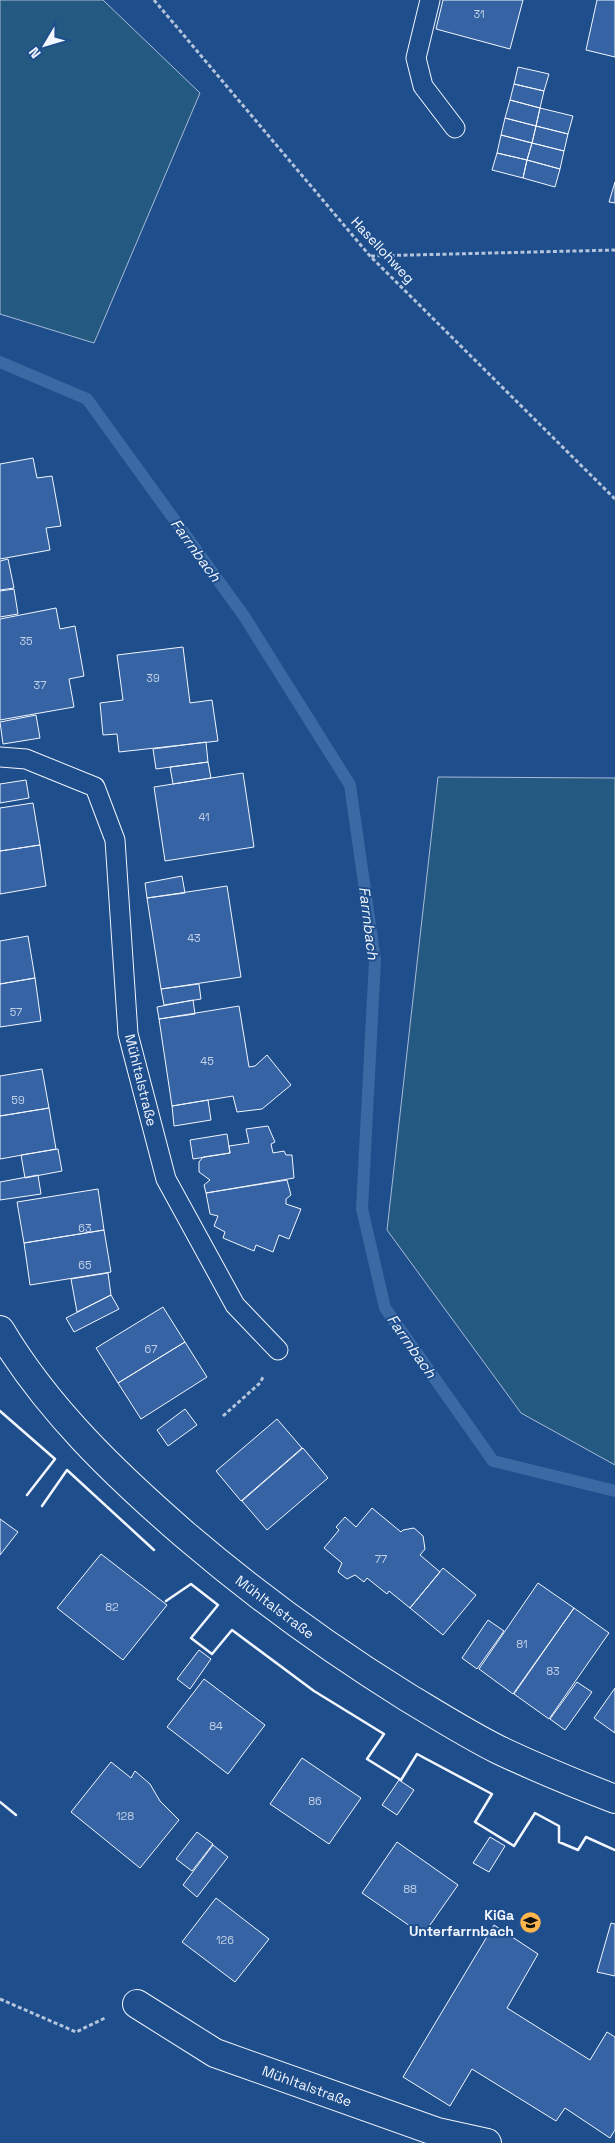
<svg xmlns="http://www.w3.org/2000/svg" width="615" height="2143" font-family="'Space Grotesk',sans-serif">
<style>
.green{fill:#245a82;stroke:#a8bbd7}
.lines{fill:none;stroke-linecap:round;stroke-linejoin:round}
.stream{stroke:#3b69a3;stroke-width:12}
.building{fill:#3563a3;stroke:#f2f6ff}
.lane-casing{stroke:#f2f6ff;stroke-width:21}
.street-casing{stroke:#f2f6ff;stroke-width:30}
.secondary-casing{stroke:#f2f6ff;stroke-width:30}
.path{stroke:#b3c4dc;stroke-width:3;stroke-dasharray:4 2.5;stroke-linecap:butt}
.lane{stroke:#1f4e8c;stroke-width:19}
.street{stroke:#1f4e8c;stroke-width:28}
.secondary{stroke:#1f4e8c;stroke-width:28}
.wall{stroke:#f2f6ff;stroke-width:2.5}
.labels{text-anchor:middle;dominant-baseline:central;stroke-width:4;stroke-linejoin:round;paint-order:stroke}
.number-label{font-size:11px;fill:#c3d1e8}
.street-label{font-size:14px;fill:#f2f6ff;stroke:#1f4e8c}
.poi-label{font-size:14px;font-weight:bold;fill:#f2f6ff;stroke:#1f4e8c;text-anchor:end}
.water-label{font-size:15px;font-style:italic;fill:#f2f6ff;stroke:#1f4e8c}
</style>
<rect width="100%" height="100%" fill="#1f4e8c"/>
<!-- green -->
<path class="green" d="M0 0H103L200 93 94 343 0 314Z
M438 777 615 778V1465L521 1413 387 1230Z"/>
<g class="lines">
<!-- stream -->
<path class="stream" d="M0 362 87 399 244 616 350 785 375 960 362 1209 385 1308 493 1461 615 1491"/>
</g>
<!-- building -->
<path class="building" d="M443 0H523L510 49 436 29Z
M597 0H615V57L586 50Z
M518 67 549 74 544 91 514 84Z
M514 84 544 91 540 108 510 100Z
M510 100 540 108 536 126 505 118Z
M540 108 573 116 568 134 536 126Z
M505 118 536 126 532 143 501 135Z
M536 126 568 134 564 151 532 143Z
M501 135 532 143 527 160 497 153Z
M532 143 564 151 560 169 527 160Z
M497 153 527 160 523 178 492 170Z
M527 160 560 169 555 187 523 178Z
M615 182V203L609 202Z
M33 458 37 478 52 476 61 526 46 528 50 550 0 559V464Z
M8 559 14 588 0 590V561Z
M14 589 18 614 0 617V591Z
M56 608 60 629 75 626 84 676 69 679 74 707 0 720V619Z
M183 647 190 703 212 700 218 741 119 752 117 734 103 735 100 703 123 700 117 655Z
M36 715 40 738 3 744 0 722Z
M206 742 208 762 156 769 153 749Z
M208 762 211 778 173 784 170 767Z
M243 773 254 847 165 861 154 787Z
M26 780 29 798 0 803V784Z
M33 803 40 845 0 851V808Z
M40 845 46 886 0 894V851Z
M182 876 185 893 147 898 145 883Z
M227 886 241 977 161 989 147 898Z
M28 936 35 978 0 984V941Z
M35 978 41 1021 0 1027V984Z
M199 984 201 999 164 1005 161 989Z
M193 1000 195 1014 159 1019 157 1007Z
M239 1006 249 1067 255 1066 267 1055 291 1085 262 1109 237 1112 233 1096 172 1106 159 1019Z
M42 1069 49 1108 0 1116V1076Z
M208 1100 211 1120 174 1126 172 1106Z
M49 1108 56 1149 0 1159V1116Z
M268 1126 275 1142 271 1144 273 1153 284 1151 286 1155H292L294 1178 206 1193 204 1185 210 1180 199 1172V1162L203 1157 230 1153 229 1146 249 1143 246 1129Z
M227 1134 230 1153 193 1159 190 1140Z
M58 1149 62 1171 25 1178 21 1155Z
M38 1175 41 1194 0 1200V1182Z
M287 1180 291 1195 286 1199V1204L301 1209 289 1239 279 1235 273 1252 256 1245 254 1251 223 1238 225 1232 214 1226 218 1216 210 1214 206 1193Z
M98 1189 104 1230 24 1243 17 1202Z
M104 1230 111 1272 30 1285 24 1243Z
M108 1273 111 1295 77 1312 71 1279Z
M111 1295 119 1309 74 1332 66 1318Z
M163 1307 185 1342 118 1383 96 1348Z
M185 1342 207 1377 141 1419 118 1383Z
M185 1409 197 1425 168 1446 157 1430Z
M277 1419 302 1448 241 1501 216 1471Z
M303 1448 328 1478 267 1530 242 1501Z
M372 1508 401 1532 403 1530 414 1528 423 1536 425 1549 420 1555 440 1572 410 1608 389 1591 387 1594 367 1578 364 1582 355 1575 347 1579 338 1572 342 1563 324 1548 339 1530 336 1527 345 1517 356 1527Z
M0 1519 18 1532 0 1555Z
M101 1554 167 1605 123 1660 57 1608Z
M443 1568 476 1595 443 1635 410 1608Z
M538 1583 574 1608 513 1694 479 1669Z
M574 1608 609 1633 549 1719 514 1694Z
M488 1620 504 1631 477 1669 462 1658Z
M199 1650 211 1659 190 1689 177 1679Z
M204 1679 265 1725 228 1774 167 1727Z
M577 1682 592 1692 565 1730 550 1719Z
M615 1688V1733L594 1718Z
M302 1758 361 1798 329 1844 270 1804Z
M111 1762 131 1778 135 1771 150 1784 160 1801 179 1820 140 1868 71 1812Z
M399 1780 414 1790 397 1815 382 1805Z
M197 1832 213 1844 192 1871 176 1859Z
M490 1837 505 1846 489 1872 473 1863Z
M397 1842 458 1885 423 1935 362 1893Z
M213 1845 228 1857 197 1897 183 1885Z
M216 1898 269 1939 235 1982 182 1942Z
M611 1923 615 1924V1976L597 1972Z
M494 1925 538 1954 507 2008 590 2060 607 2032 615 2037V2130L610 2138 565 2108 556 2121 472 2069 450 2106 403 2077Z"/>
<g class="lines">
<defs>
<path id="lane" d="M430 0 416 58 423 86 455 128
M0 757 26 759 95 787 115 840 128 1034 166 1179 235 1305 278 1350"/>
<path id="street" d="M137 2004 215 2053 437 2132 487 2143"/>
<path id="secondary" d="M0 1330C47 1409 115 1474 184 1534 254 1594 328 1648 407 1697 437 1715 467 1734 499 1750 537 1768 576 1784 615 1799"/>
</defs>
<!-- lane casing -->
<use href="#lane" class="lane-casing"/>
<!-- street casing -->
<use href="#street" class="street-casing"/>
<!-- secondary casing -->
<use href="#secondary" class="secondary-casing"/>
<!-- path -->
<path class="path" d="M154 0 370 256 615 499
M371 256 615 250
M223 1416 260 1383 263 1377
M0 1999 76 2032 105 2018"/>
<!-- lane -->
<use href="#lane" class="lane"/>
<!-- street -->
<use href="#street" class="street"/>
<!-- secondary -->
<use href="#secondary" class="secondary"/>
<!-- wall -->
<path class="wall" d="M0 1411 55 1459 27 1495
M42 1506 67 1470 154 1550
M166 1601 191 1584 218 1605 191 1638 212 1654 232 1630 314 1691 384 1734 367 1759 401 1780 417 1754 492 1794 475 1822 514 1846 535 1813 559 1826V1842L578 1850 586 1837 615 1850
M0 1802 16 1815"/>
</g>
<!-- icons -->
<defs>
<symbol id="school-disc" viewBox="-11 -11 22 22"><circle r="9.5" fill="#ffb74d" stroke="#1f4e8c"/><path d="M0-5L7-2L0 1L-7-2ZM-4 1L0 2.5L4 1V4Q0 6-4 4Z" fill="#111"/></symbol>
</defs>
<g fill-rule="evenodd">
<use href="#school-disc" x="518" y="1910" width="25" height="25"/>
</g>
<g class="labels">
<!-- number labels -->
<g class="number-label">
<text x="479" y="14">31</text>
<text x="26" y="641">35</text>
<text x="153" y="678">39</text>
<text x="40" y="685">37</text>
<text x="204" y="817">41</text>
<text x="194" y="938">43</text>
<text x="16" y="1012">57</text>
<text x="207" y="1061">45</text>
<text x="18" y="1100">59</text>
<text x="85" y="1228">63</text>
<text x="85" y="1265">65</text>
<text x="151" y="1349">67</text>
<text x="381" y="1559">77</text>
<text x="112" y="1607">82</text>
<text x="522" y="1644">81</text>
<text x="553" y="1671">83</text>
<text x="216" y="1726">84</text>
<text x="315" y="1801">86</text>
<text x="125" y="1816">128</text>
<text x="410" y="1889">88</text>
<text x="225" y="1940">126</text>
</g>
<!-- street labels -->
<g class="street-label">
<text transform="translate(383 250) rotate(47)">Hasellohweg</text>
<text transform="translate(141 1080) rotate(76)">Mühltalstraße</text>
<text transform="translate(275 1607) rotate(37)">Mühltalstraße</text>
<text transform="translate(307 2086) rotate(20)">Mühltalstraße</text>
</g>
<!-- poi labels -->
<g class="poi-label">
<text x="514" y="1915">KiGa<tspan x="514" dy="16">Unterfarrnbach</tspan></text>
</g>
<!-- water labels -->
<g class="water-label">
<text transform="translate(196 550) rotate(54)">Farrnbach</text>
<text transform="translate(369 923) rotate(83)">Farrnbach</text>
<text transform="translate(412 1346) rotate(55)">Farrnbach</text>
</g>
</g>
<!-- north arrow -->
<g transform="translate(45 45) rotate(232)" stroke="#1f4e8c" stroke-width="4" paint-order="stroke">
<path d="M0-4L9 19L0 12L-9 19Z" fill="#f2f6ff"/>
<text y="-8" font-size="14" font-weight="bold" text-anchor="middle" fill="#f2f6ff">N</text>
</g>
</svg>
